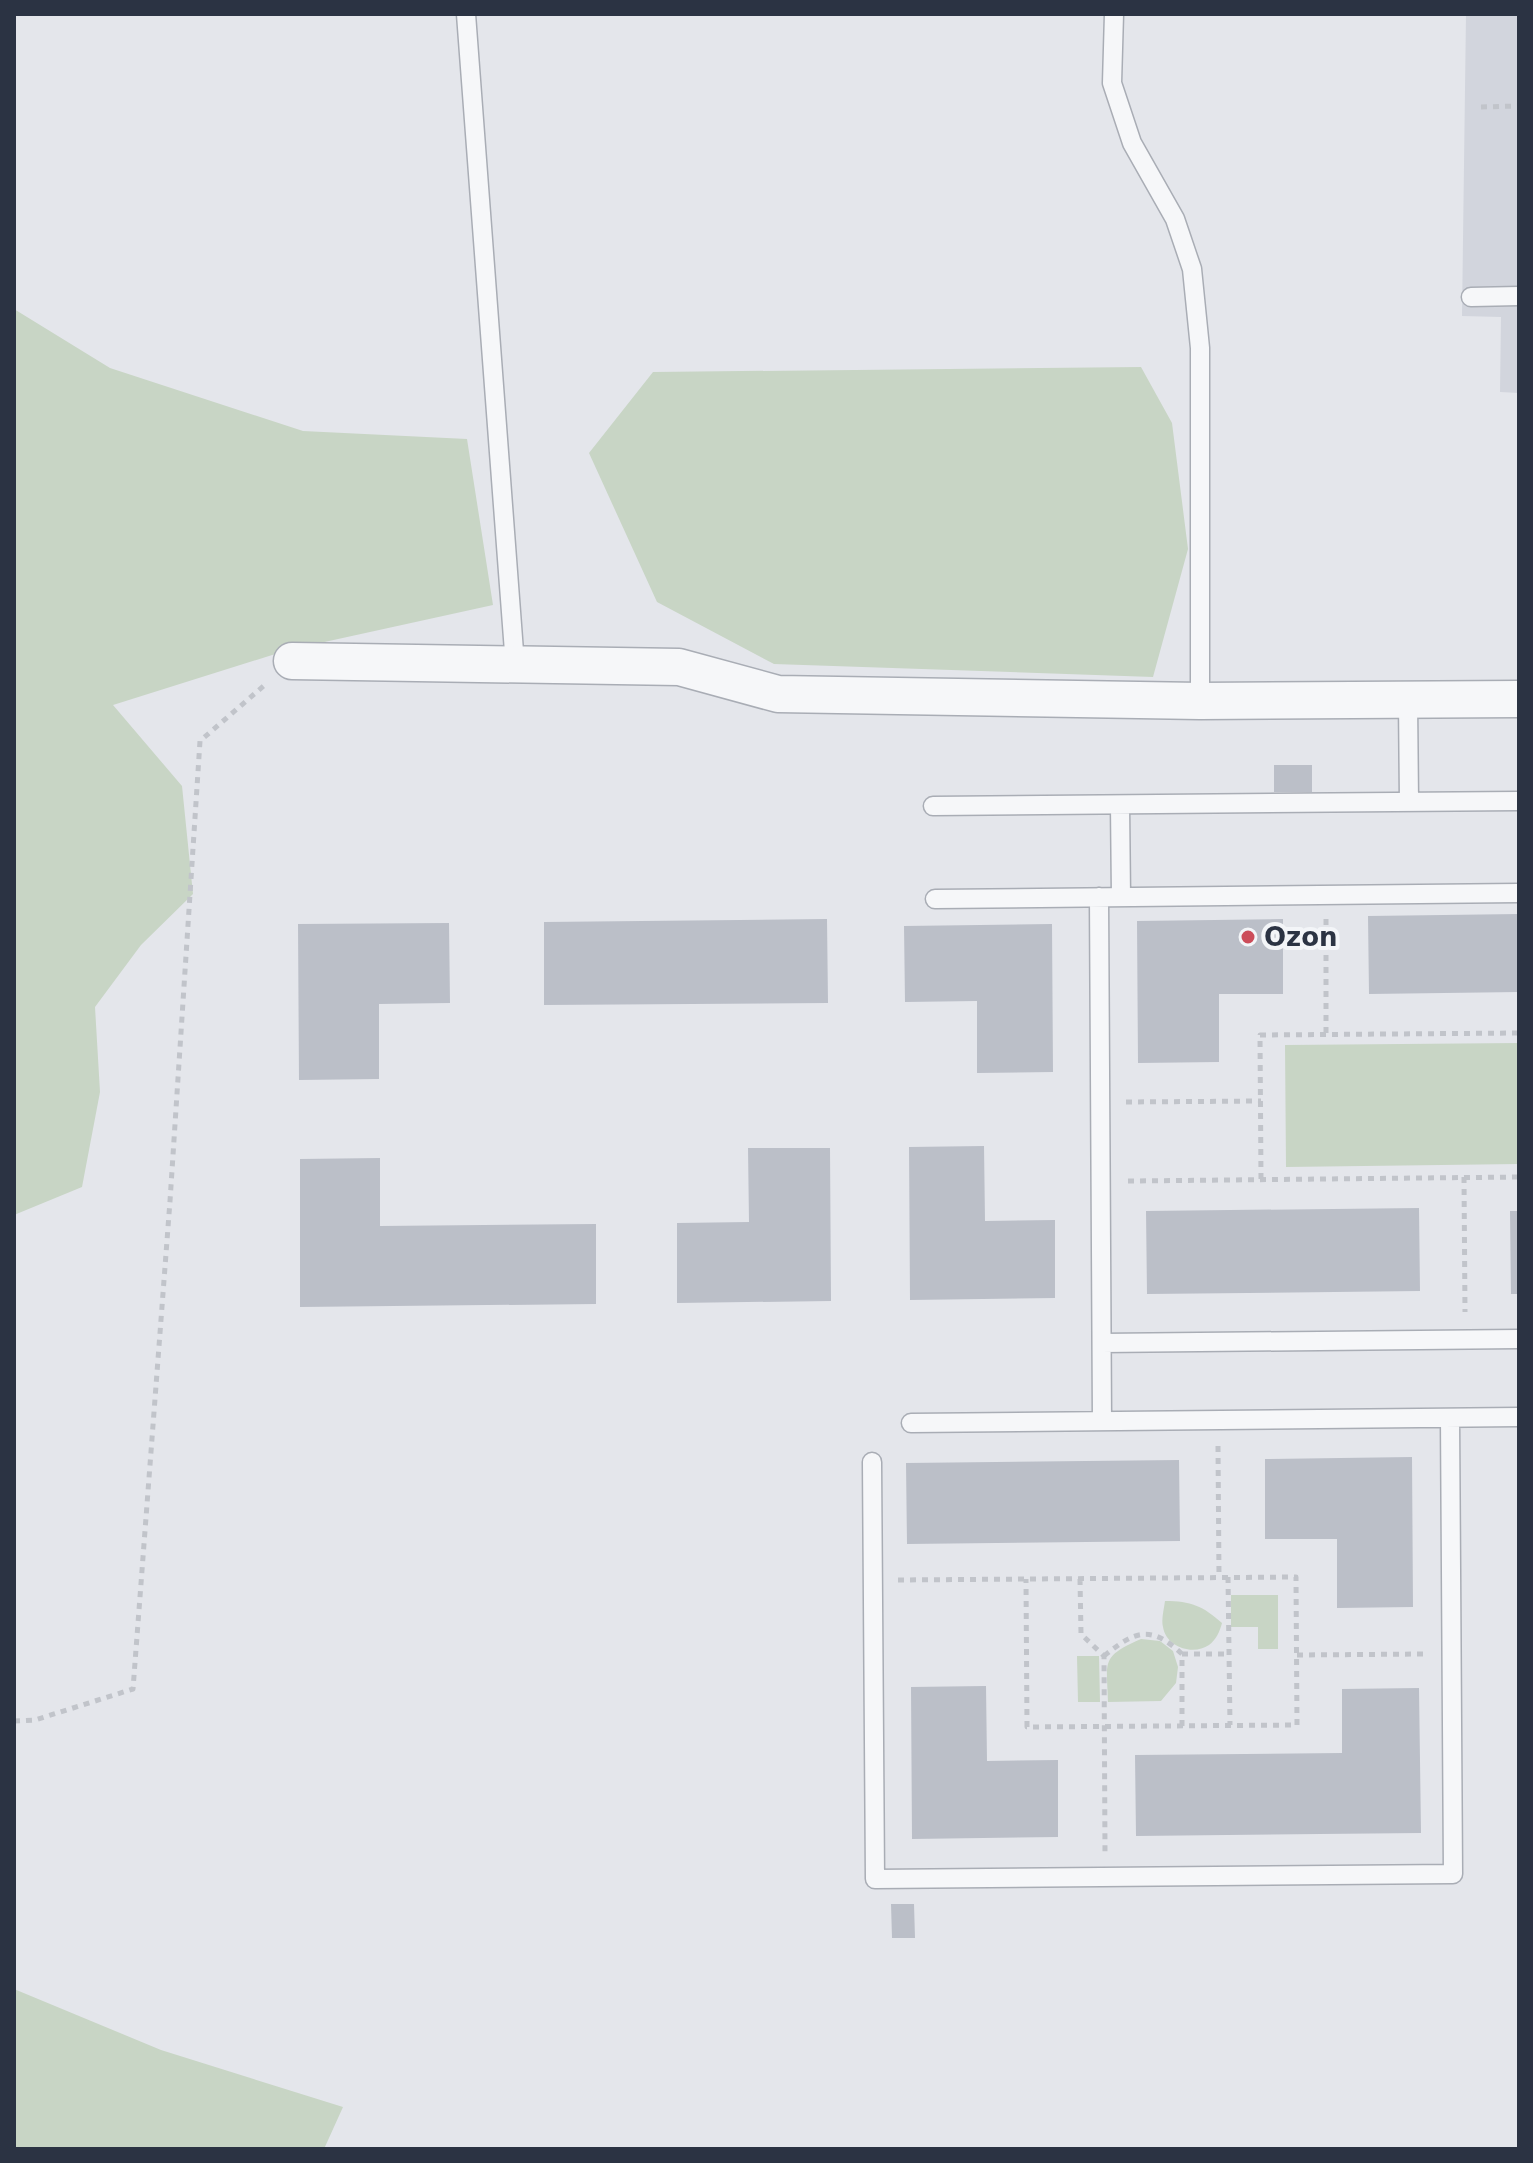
<svg xmlns="http://www.w3.org/2000/svg" width="1533" height="2163" font-family="'DejaVu Sans',sans-serif">
<style>
.built{fill:#d2d5dd}
.green{fill:#c8d5c5}
.building{fill:#bbbfc8}
.lines{fill:none;stroke-linecap:round;stroke-linejoin:round}
.service-casing{stroke:#a9adb5;stroke-width:21}
.minor-casing{stroke:#a9adb5;stroke-width:39}
.path{stroke:#c1c4ca;stroke-width:5;stroke-dasharray:6 6;stroke-linecap:butt}
.service{stroke:#f6f7f9;stroke-width:18}
.minor{stroke:#f6f7f9;stroke-width:36}
.poi-dot{fill:#cc4d5a;stroke:#f3f5f8;stroke-width:3}
.labels{text-anchor:middle;dominant-baseline:central;stroke-width:8;stroke-linejoin:round;paint-order:stroke}
.poi-label{font-size:26px;font-weight:bold;fill:#2b3343;stroke:#f3f5f8;text-anchor:start}
</style>
<rect width="100%" height="100%" fill="#e4e6eb"/>
<!-- built -->
<path class="built" d="M1466 14H1519V393L1500 392 1501 317 1462 316Z"/>
<!-- green -->
<path class="green" d="M14 309 110 368 303 431 467 439 493 605 288 650 113 705 182 786 193 894 141 945 95 1007 100 1092 82 1187 14 1215Z
M1141 367 1172 423 1188 549 1153 677 774 664 657 602 589 453 653 372Z
M1519 1043V1164L1286 1167 1285 1045Z
M1231 1595H1278V1649H1258V1627H1231Z
M1165 1601C1191 1601 1203 1606 1222 1623 1220 1631 1216 1640 1209 1645 1193 1656 1166 1647 1163 1627 1161 1620 1164 1609 1165 1601Z
M1141 1639 1160 1641 1173 1651 1178 1667 1176 1683 1161 1701 1108 1702C1107 1661 1100 1657 1141 1639Z
M1077 1656H1099L1100 1702H1078Z
M14 1989 161 2050 343 2107 324 2149H14Z"/>
<!-- building -->
<path class="building" d="M1274 765H1312V792H1274Z
M1519 914V992L1369 994 1368 916Z
M827 919 828 1003 544 1005V922Z
M1283 919V994H1219V1062L1138 1063 1137 921Z
M449 923 450 1003 379 1004V1079L299 1080 298 924Z
M1052 924 1053 1072 977 1073V1001L905 1002 904 926Z
M984 1146 985 1221 1055 1220V1298L910 1300 909 1147Z
M748 1148H830L831 1301 677 1303V1223L749 1222Z
M380 1158V1226L596 1224V1304L300 1307V1159Z
M1419 1208 1420 1291 1147 1294 1146 1211Z
M1510 1211H1519V1294H1511Z
M1412 1457 1413 1607 1337 1608V1539H1265V1459Z
M1179 1460 1180 1541 907 1544 906 1463Z
M986 1686 987 1761 1058 1760V1837L912 1839 911 1687Z
M1419 1688 1421 1833 1136 1836 1135 1755 1342 1753V1689Z
M891 1904H914L915 1938H892Z"/>
<g class="lines">
<defs>
<path id="service" d="M466 14 515 665
M1114 14 1112 83 1132 143 1175 219 1192 269 1200 348V701
M1471 297 1519 296
M1408 701 1409 802
M1120 805 1121 897
M933 806 1519 801
M1099 897 1102 1421
M935 899 1519 893
M1102 1343 1519 1339
M911 1423 1519 1417
M872 1462 875 1879 1453 1874 1450 1418"/>
<path id="minor" d="M292 661 679 667 778 694 1200 701 1519 699"/>
</defs>
<!-- service casing -->
<use href="#service" class="service-casing"/>
<!-- minor casing -->
<use href="#minor" class="minor-casing"/>
<!-- path -->
<path class="path" d="M1481 107 1519 106
M1326 919V1034
M1126 1102 1261 1101
M1464 1177 1465 1312
M1261 1179 1260 1035 1519 1033
M1128 1181 1519 1177
M1218 1446 1219 1577
M1228 1577 1230 1725
M1080 1579 1081 1634 1104 1656 1105 1852
M898 1580 1296 1577 1297 1725 1027 1727 1026 1579
M1297 1655 1427 1654
M1104 1656C1136 1630 1151 1625 1182 1654
M14 1721 35 1720 133 1689 170 1201 200 741 267 683
M1182 1726V1654H1229"/>
<!-- service -->
<use href="#service" class="service"/>
<!-- minor -->
<use href="#minor" class="minor"/>
</g>
<!-- markers -->
<circle class="poi-dot" cx="1248" cy="937" r="8"/>
<g class="labels">
<!-- poi labels -->
<g class="poi-label">
<text x="1264" y="937">Ozon</text>
</g>
</g>
<!-- border -->
<rect width="1533" height="2163" fill="none" stroke="#2b3343" stroke-width="32"/>
</svg>
